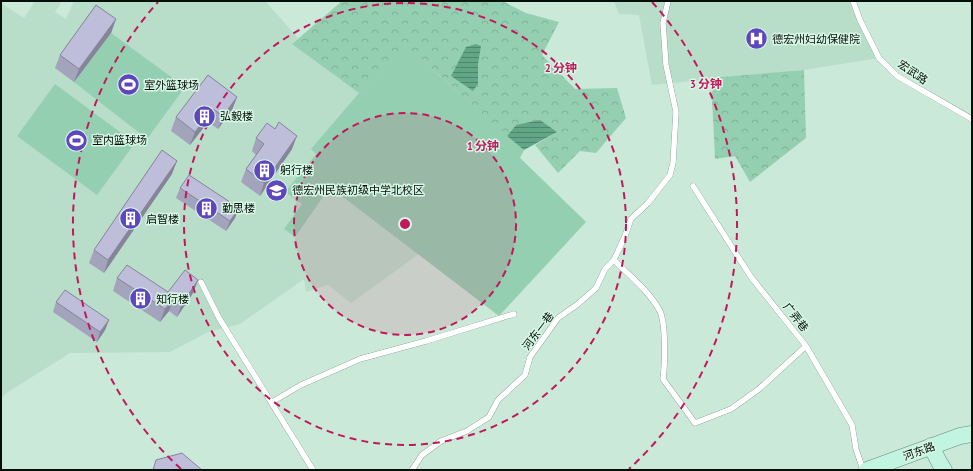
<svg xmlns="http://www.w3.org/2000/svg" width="973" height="471" font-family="'PT Sans Narrow','Noto Sans SC',sans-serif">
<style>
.built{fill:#b8dec9}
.green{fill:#95cfb1}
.forest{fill:url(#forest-crowns)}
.water{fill:url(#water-rules)}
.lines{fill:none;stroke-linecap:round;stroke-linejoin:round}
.service-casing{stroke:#6c8879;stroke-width:6}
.secondary-casing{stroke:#6c8879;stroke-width:17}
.service{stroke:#fff;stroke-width:5.5}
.secondary{stroke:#c1f5e1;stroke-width:16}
.wall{fill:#a3a3bb}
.shaded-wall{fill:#858499}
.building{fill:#bebdda;stroke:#858499}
.ring{fill:none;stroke:#c2185b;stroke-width:2;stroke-dasharray:7 5}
.labels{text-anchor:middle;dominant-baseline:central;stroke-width:3;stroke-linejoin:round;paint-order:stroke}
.poi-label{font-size:11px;fill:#050f09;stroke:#d7f6e5;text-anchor:start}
.street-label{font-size:11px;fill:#050f09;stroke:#d7f6e5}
.centre{fill:#c2185b;stroke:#d7f6e5;stroke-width:2}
.ring-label{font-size:12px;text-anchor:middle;font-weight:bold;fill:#c2185b;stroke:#d7f6e5;stroke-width:3;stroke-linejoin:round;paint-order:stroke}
</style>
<defs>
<pattern id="forest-crowns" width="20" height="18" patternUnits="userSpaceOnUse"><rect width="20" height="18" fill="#95cfb1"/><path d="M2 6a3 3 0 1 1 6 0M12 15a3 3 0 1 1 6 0" fill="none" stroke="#7fb197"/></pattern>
<pattern id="water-rules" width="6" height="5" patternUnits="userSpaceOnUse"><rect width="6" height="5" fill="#62a785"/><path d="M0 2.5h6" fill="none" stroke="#4f866b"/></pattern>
</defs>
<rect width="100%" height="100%" fill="#cae9d8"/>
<!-- built -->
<path class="built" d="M35 1H59L61 3 55 12 66 19 74 1H265L298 38 292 44 441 77 524 150 520 158 586 222 419 254 351 303 328 285 306 292 304 279 240 324 208 332 170 352 70 353 5 394 1 399V3L24 18Z
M614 1H853L879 58 804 70 652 85 639 15 619 14Z"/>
<!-- green -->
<path class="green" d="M111 33 185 87 147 139 74 82Z
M409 47 441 77 524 150 520 158 586 222 499 316 330 187 295 237 284 229 302 204 285 192 316 154 311 149 359 93Z
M55 84 135 143 97 195 17 136Z"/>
<!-- forest -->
<path class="forest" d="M342 1H502L526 13 559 22 542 55 575 89 617 88 626 118 596 153 580 151 558 173 535 145 557 132 516 125 507 136 409 48 359 93 292 44Z
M804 70 806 138 750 182 735 156 715 159 711 78Z"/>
<!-- water -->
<path class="water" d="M476 44 481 46 478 64V84L473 91 451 76 466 47Z
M540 120 557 132 524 150 507 136 516 125Z"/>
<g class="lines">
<defs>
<path id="service" d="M853 1 860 20 879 58 897 76 972 119
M693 186 751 277 806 346 852 425 856 449 863 470
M614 260C630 276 649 291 660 311 666 325 665 364 663 379L695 423 731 409 759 389 806 346
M201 282 219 318 313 470
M272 402 301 385 360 359 426 341 514 314
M412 470 422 455 441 441 467 431 489 417 498 400 525 375 530 357 558 318 578 304 596 288 605 269 614 260 625 236 631 219 648 203 670 175 673 163 676 112 666 65 663 23 668 1"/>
<path id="secondary" d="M931 446 939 462 944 470
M867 470 960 436 972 434"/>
</defs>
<!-- service casing -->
<use href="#service" class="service-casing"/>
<!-- secondary casing -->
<use href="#secondary" class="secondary-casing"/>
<!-- service -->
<use href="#service" class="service"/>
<!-- secondary -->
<use href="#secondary" class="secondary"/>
</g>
<!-- wall -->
<path class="wall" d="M116 19 111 33 74 82 55 68 60 55Z
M237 97 232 110 218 129 208 122 190 145 171 131 176 117Z
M256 138 292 149 260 196 241 182 246 169 256 155 252 151Z
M172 174 104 273 89 263 94 250Z
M180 188 235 218 226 231 176 198Z
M117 278 168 292 198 280 193 293 177 317 169 311 160 322 113 291Z
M56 302 109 320 105 330 97 342 53 312Z"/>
<!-- shaded-wall -->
<path class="shaded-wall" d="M116 19 111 33 74 82 79 69Z
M237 97 232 110 218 129 223 116Z
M213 109 208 122 190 145 195 132Z
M297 136 292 149 260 196 264 183Z
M177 161 172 174 104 273 108 260Z
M239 208 235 218 226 231 230 221Z
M198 280 193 293 177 317 182 304Z
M174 298 169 311 160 322 165 309Z
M109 320 105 330 97 342 100 332Z"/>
<!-- building -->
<path class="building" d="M96 5 116 19 79 69 60 55Z
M208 75 237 97 223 116 213 109 195 132 176 117Z
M279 122 297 136 264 183 246 169 264 144 256 138 267 123 275 129Z
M162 150 177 161 108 260 94 250Z
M189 175 239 208 230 221 180 188Z
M127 265 168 292 185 270 198 280 182 304 174 298 165 309 117 278Z
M65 290 109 320 100 332 56 302Z
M182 453 202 470H153L156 460Z"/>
<!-- distance rings -->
<circle cx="405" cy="224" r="111" fill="#c2185b" fill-opacity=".12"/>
<g class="ring">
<circle cx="405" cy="224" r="111"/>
<circle cx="405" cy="224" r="221"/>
<path d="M181 469A332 332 0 0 1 158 2M652 2A332 332 0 0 1 629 469"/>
</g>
<!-- icons -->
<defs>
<symbol id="hospital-disc" viewBox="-11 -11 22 22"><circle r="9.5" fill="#5e46be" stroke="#d7f6e5"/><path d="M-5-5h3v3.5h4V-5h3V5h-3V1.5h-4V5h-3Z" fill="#fff"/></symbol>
<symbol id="stadium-disc" viewBox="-11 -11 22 22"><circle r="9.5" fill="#5e46be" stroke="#d7f6e5"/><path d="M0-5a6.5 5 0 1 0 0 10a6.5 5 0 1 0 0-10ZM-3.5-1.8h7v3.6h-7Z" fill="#fff"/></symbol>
<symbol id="building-disc" viewBox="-11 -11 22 22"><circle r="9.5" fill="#5e46be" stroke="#d7f6e5"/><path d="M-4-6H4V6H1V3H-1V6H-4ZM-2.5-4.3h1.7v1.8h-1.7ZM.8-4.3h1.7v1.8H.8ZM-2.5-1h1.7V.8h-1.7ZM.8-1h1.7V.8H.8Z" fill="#fff"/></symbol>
<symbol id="school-disc" viewBox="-11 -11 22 22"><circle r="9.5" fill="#5e46be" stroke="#d7f6e5"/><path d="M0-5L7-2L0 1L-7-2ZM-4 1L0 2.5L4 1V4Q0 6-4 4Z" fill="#fff"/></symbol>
</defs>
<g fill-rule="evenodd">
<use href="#hospital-disc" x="744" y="26" width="25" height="25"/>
<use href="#stadium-disc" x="116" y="72" width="25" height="25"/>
<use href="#building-disc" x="192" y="104" width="25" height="25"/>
<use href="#stadium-disc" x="64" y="128" width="25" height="25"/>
<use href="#building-disc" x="252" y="158" width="25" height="25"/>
<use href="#school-disc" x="264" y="178" width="25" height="25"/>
<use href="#building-disc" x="194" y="196" width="25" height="25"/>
<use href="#building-disc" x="118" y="206" width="25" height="25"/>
<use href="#building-disc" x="128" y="286" width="25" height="25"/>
</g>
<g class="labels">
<!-- poi labels -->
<g class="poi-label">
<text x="772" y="39">德宏州妇幼保健院</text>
<text x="144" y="85">室外篮球场</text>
<text x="220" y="116">弘毅楼</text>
<text x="92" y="140">室内篮球场</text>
<text x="280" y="170">躬行楼</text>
<text x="292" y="190">德宏州民族初级中学北校区</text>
<text x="222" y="208">勤思楼</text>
<text x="146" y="219">启智楼</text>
<text x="156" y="299">知行楼</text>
</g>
<!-- street labels -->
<g class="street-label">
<text transform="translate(913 72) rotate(34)">宏武路</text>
<text transform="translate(796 317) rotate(52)">广弄巷</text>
<text transform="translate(538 331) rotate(-53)">河东一巷</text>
<text transform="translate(919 451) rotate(-20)">河东路</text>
</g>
</g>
<circle cx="405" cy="224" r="6" class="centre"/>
<g class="ring-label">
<text x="561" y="72">2 分钟</text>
<text x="706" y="88">3 分钟</text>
<text x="483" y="150">1 分钟</text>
</g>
<!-- border -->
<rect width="973" height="471" fill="none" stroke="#050f09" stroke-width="4"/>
</svg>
